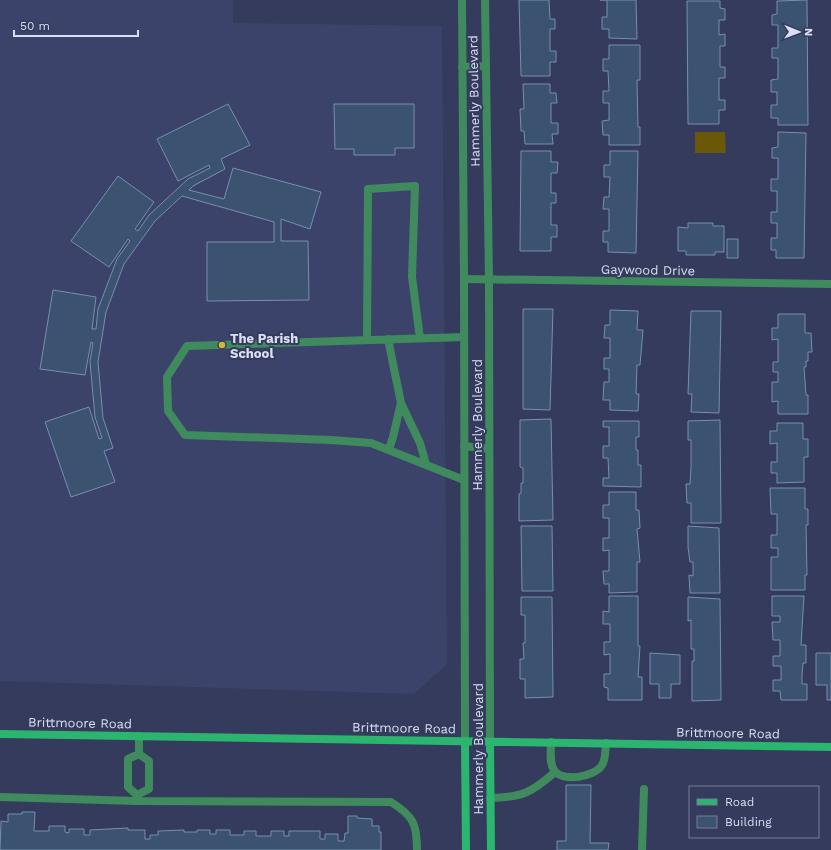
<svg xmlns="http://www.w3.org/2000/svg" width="831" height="850" font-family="'Work Sans',sans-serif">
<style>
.built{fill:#3c436a}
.green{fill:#695807}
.building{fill:#3b5370;stroke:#768fb0}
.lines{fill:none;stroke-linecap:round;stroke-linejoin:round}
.service{stroke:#408b5e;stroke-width:8}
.minor{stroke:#408b5e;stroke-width:8}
.tertiary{stroke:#408b5e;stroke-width:8}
.secondary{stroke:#2bb56e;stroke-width:8}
.poi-dot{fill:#d4b635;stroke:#353b5c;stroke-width:1.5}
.labels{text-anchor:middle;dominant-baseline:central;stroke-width:4;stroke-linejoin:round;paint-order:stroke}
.street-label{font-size:13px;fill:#dadff4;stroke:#353b5c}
.poi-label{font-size:13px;font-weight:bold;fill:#dadff4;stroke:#353b5c;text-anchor:start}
</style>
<rect width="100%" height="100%" fill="#353b5c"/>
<!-- built -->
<path class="built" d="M0 0H233V23L442 26 447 664 414 694 0 681Z"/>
<!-- green -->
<path class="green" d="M695 132H725L726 153H695Z"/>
<!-- building -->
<path class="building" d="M519 0H549L550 19H555V29H550V51H556V62H550V76H521Z
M600 0H636L637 39 609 38V29H602V17H607V0Z
M807 0 808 125H778V118H771V105H777V92H771V80L778 79V58H772V48H778V25H772V15L777 14V1Z
M687 1H720V8L725 9V20H719V35L725 34V46H720V67H725V78H719V100H725V110H719V124H688Z
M609 45H640V80H637L638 127H640V145H609V135H603L602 121 609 120V103H603V91H609L608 71H603V59H609Z
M523 84H550V93H556L557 103H551V123H558V134H552L553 144H525L524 131H521L520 109H524Z
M228 104 250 145 221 159 225 169 193 186 189 190 224 199 233 168 321 192 310 229 281 219V241H308L309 300 207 301V242H274V222L182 196 155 221 124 264 106 312 98 362 103 418 113 448 104 451 115 482 71 497 45 422 89 407 99 439 102 438 95 417 90 362 93 343 91 342 85 375 40 369 53 290 96 297 92 329H96L98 309 117 259 130 241 128 239 109 267 71 241 118 176 154 202 135 229 138 231 149 215 188 179 210 168 209 165 178 181 157 139Z
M334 104H414V148H395V155H354V149H335Z
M778 132 806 133 804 258H776V250H771V238H777V223H771V212H777V191H771V179H778V158H772V148L778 147Z
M521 151H551V162H558L557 173H551V193H556V203H551V225H557V237H551V251H520Z
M610 151H638L636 253 608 252V242H603V231H609V209H603L604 197H609L610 177H604V165H610Z
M688 223H713V226H724V252H715V255H686V251H678V227L688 228Z
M727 239H738V258H727Z
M523 309H553L550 410 523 409Z
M610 310 638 311 637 330H643L640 365H637L636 394H639L638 411 610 410V400H603L604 382H609V369H604V358H610V338H604L605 325H610Z
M691 311H721L719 413 691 412 692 394H688Z
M778 314H805V333H811L812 352H808V361H806V367H804L806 395H808V414H778V401L772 402V382H778V372H773V362H778V339L772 340V328H778Z
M551 419 553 520 519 521V494L521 493V483H523V468L520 467V420Z
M720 420 721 523H691V503H687L686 484H690L691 467V440H688V421Z
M603 421H639V437H636V450H638V465H641V487L603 486V478H609L608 458H603V446H609V427H603Z
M777 423H803V439H808V457H804V482L777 483V473H771V462H777V443L770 444V431H777Z
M770 488H805V509H808V525H806L807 575H805V590H771V557H778V548H771V535H777V514H771Z
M609 492H636V510H639L640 528 637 529 640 562H637V592L609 593V584H604L603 571H609V550L603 551V538H609V518H603V505H609Z
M521 526H552L553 591H522Z
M688 526 719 528 720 593H690L689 575 693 576V562H690L688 547Z
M609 596H638V646H640L638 677H642V700H608V688L604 687V674H610V654L604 655V642H610V624H603V611L609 612Z
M772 596H804L801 645H806V663H803L802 675V684H807V700H781L780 691H773V680H781V666H773V656H780V640H773L772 622H780V616H772Z
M521 597H552L553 697 525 698V679H520V659H524L523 643H525V615H521Z
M688 597 720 599 721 700 692 701V661H694V649H691V620L688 621Z
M650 653 680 655V684H671V698H659V684H650Z
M816 653H831V700H827V685H816Z
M566 785H591L590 843H609L608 850H557V841H566Z
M22 812H35L34 831H49V826H65V832L69 833V829H84V835H90V830L128 828V830H145V839H150V835H158V831L184 830V832H197V830H210V834H216V830H230V835H244V831H256V836H271V831H284V836H289V831H320V839H325V834H338V841H344L345 833H348V816H357V818L372 819V826H379V832H381V850H0L1 821 8 822V814H22Z"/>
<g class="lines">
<!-- service -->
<path class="service" d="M139 736V754
M551 742C551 751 549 763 554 770 562 783 595 777 602 765 606 759 605 750 606 743
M139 754 149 761V789L137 795 128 787V759Z
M0 797 137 801 391 802C413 816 417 823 417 850
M490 798C523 797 531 793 555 772
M642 850 644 789"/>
<!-- minor -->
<path class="minor" d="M464 279 831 284
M388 339 401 403 420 443 426 464
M367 340 368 189 415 186 412 277 420 338
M389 449 393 437 401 403
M464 480 371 443 331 440 185 435 168 411 167 377 187 346 464 337"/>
<!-- tertiary -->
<path class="tertiary" d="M462 0 464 279 465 741
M485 0 489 280 490 742
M462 67 486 66
M464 446 489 449"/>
<!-- secondary -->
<path class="secondary" d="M0 734 831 747
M465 741 466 850
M490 742 491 850"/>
</g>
<!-- markers -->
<circle class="poi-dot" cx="222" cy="345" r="4"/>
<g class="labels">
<!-- street labels -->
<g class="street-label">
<text transform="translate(474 101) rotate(-91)">Hammerly Boulevard</text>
<text transform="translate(648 270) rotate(1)">Gaywood Drive</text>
<text transform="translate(477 425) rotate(-90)">Hammerly Boulevard</text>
<text transform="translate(80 723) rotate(1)">Brittmoore Road</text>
<text transform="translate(404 728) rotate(1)">Brittmoore Road</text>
<text transform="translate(728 733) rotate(1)">Brittmoore Road</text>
<text transform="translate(478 749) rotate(-90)">Hammerly Boulevard</text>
</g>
<!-- poi labels -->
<g class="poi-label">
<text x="230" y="338">The Parish<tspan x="230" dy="15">School</tspan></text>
</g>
</g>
<!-- legend -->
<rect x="689" y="786" width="130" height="52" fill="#353b5c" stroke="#777d99"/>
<rect x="697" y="799" width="20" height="6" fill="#2bb56e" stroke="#777d99"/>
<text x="725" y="806" font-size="12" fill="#dadff4">Road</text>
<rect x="697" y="816" width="20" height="12" fill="#3b5370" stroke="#777d99"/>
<text x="725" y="826" font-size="12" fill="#dadff4">Building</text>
<!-- north arrow -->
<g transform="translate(799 32) rotate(91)" stroke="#353b5c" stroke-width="3" paint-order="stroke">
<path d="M0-3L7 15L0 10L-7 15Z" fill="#dadff4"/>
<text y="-6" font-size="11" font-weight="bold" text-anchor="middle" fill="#dadff4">N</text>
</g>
<!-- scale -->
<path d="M14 30v6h124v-6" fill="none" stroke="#dadff4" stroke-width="2"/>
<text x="20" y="30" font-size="12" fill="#dadff4" stroke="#353b5c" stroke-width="3" paint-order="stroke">50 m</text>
</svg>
